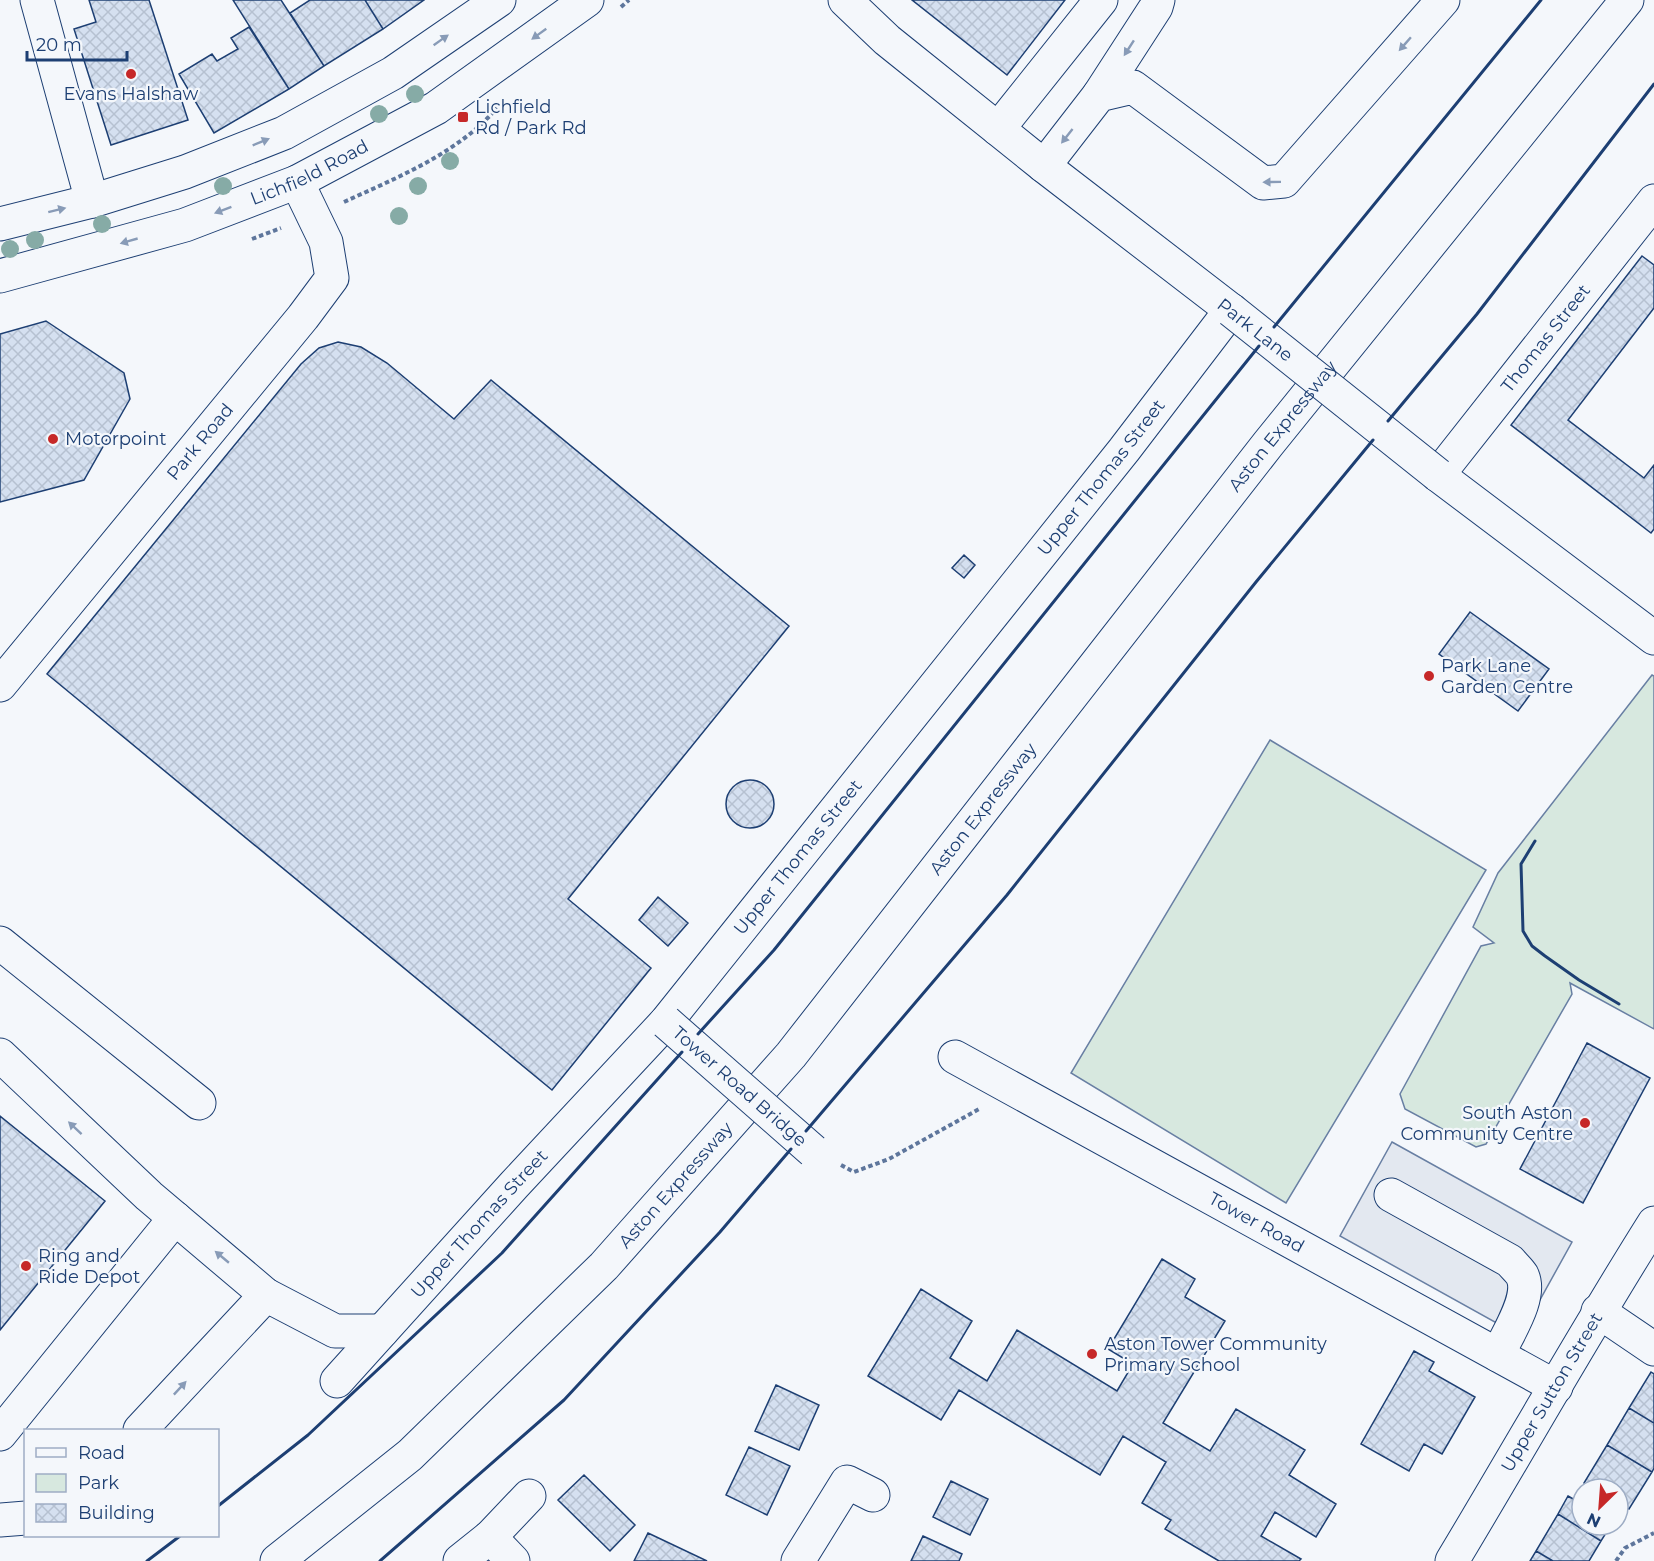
<svg xmlns="http://www.w3.org/2000/svg" width="1654" height="1561" font-family="Montserrat,sans-serif">
<style>
.green{fill:#d7e8df;stroke:#687fa3;stroke-width:1.5}
.parking{fill:#e3e8f0;stroke:#687fa3;stroke-width:1.5}
.building{fill:url(#building-cross-hatch);stroke:#1d3f73;stroke-width:1.5}
.lines{fill:none;stroke-linecap:round;stroke-linejoin:round}
.minor-casing{stroke:#1d3f73;stroke-width:35}
.major-casing{stroke:#1d3f73;stroke-width:35}
.highway-casing{stroke:#1d3f73;stroke-width:35}
.path{stroke:#5e769c;stroke-width:4;stroke-dasharray:4.5 3;stroke-linecap:butt}
.minor{stroke:#f4f7fb;stroke-width:33}
.major{stroke:#f4f7fb;stroke-width:33}
.highway{stroke:#f4f7fb;stroke-width:33}
.minor-bridge-casing{stroke:#1d3f73;stroke-width:35;stroke-linecap:butt}
.major-bridge-casing{stroke:#1d3f73;stroke-width:35;stroke-linecap:butt}
.minor-bridge{stroke:#f4f7fb;stroke-width:33}
.major-bridge{stroke:#f4f7fb;stroke-width:33}
.wall{stroke:#1d3f73;stroke-width:3}
.tree{fill:#86aba6}
.oneway{fill:#889bb7}
.poi-dot{fill:#c62828;stroke:#f4f7fb;stroke-width:2}
.labels{text-anchor:middle;dominant-baseline:central;stroke-width:4.5;stroke-linejoin:round;paint-order:stroke}
.poi-label{font-size:18px;fill:#1d3f73;stroke:#f4f7fb;text-anchor:start}
.street-label{font-size:18px;fill:#1d3f73;stroke:#f4f7fb}
</style>
<defs>
<pattern id="building-cross-hatch" width="8" height="8" patternUnits="userSpaceOnUse" patternTransform="scale(1.5)"><rect width="8" height="8" fill="#d5e0f0"/><path d="M0 0l8 8M0 8l8-8" fill="none" stroke="#b6c1d1"/></pattern>
</defs>
<rect width="100%" height="100%" fill="#f4f7fb"/>
<!-- green -->
<path class="green" d="M1652 675 1654 676V1029L1570 983 1572 994 1486 1144 1476 1147 1405 1109 1400 1094 1481 946 1494 943 1473 927 1498 873Z
M1270 740 1486 870 1286 1203 1071 1073Z"/>
<!-- parking -->
<path class="parking" d="M1392 1142 1572 1242 1520 1336 1340 1236Z"/>
<!-- building -->
<path class="building" d="M89 0H149L188 120 111 145 74 29 96 22Z
M233 0H281L324 66 289 89Z
M310 0H365L383 29 324 66 290 13Z
M365 0H424L383 29Z
M912 0H1065L1007 75Z
M249 27 289 89 214 133 179 74 212 54 217 61 238 49 231 38Z
M1642 256 1654 265V308L1568 420 1644 478 1654 465V529L1651 533 1511 425Z
M46 321 124 373 130 399 84 480 0 502V334Z
M338 342 361 347 387 363 454 419 491 380 789 626 568 899 651 968 552 1090 47 674 301 364 319 348Z
M964 555 975 565 964 578 952 568Z
M1470 612 1549 669 1518 711 1439 654Z
M726 804a24 24 0 1 1 48 0a24 24 0 1 1-48 0Z
M658 897 688 923 668 946 639 920Z
M1587 1043 1650 1078 1583 1203 1520 1169Z
M0 1116 105 1201 0 1330Z
M1162 1259 1195 1279 1185 1297 1225 1321 1163 1423 1210 1451 1236 1409 1305 1450 1289 1475 1336 1504 1316 1537 1275 1512 1261 1536 1301 1559 1299 1561H1219L1165 1529 1171 1520 1142 1503 1166 1462 1123 1436 1100 1475 959 1390 941 1420 868 1376 921 1289 972 1321 950 1358 987 1381 1017 1330 1117 1391 1133 1364 1108 1349Z
M1414 1351 1434 1362 1429 1371 1475 1397 1442 1454 1424 1444 1409 1471 1361 1444Z
M1651 1372 1654 1374V1423L1629 1408Z
M776 1385 819 1405 799 1450 755 1431Z
M1629 1408 1654 1423V1468L1652 1472 1607 1445Z
M1607 1445 1652 1472 1629 1509 1618 1503V1489H1595L1584 1483Z
M749 1447 790 1466 767 1515 726 1495Z
M584 1475 635 1525 610 1551 558 1500Z
M951 1481 988 1499 970 1535 933 1517Z
M1568 1496 1582 1504V1525H1611L1601 1541 1558 1514Z
M1558 1514 1601 1541 1589 1561H1553L1536 1551Z
M648 1533 707 1561H634Z
M923 1536 962 1554 959 1561H911Z
M1536 1551 1553 1561H1530Z"/>
<g class="lines">
<defs>
<g id="minor">
<path d="M37 0 92 201"/>
<path d="M1099 95 1156 7 1158 0"/>
<path d="M998 129 1101 0"/>
<path d="M1044 166 1099 95 1133 87 1263 183 1284 181 1443 0"/>
<path id="s1" d="M1438 475 1654 201"/>
<path id="s2" d="M0 685 303 317 332 278 326 242 297 182"/>
<path d="M0 943 199 1103"/>
<path d="M0 1055 149 1196 266 1295 335 1331H382"/>
<path id="s3" d="M955 1057 1556 1387"/>
<path d="M1391 1195 1510 1261C1513 1265 1519 1270 1522 1275 1533 1297 1507 1334 1498 1355"/>
<path d="M1598 1311 1654 1349"/>
<path id="s4" d="M337 1381 514 1185 666 1022 1124 450 1231 310"/>
<path d="M140 1430 266 1295"/>
<path d="M0 1434 175 1218"/>
<path d="M0 1520 26 1518"/>
<path d="M490 1537 513 1561"/>
<path d="M460 1561 490 1537 529 1496"/>
<path d="M798 1561 847 1482 873 1495"/>
<path id="s5" d="M1452 1561C1520 1448 1584 1334 1654 1223"/>
</g>
<g id="major">
<path d="M845 0 887 40 1044 166 1231 310"/>
<path d="M0 224 92 201 185 172 284 133 393 73 499 0"/>
<path id="s6" d="M0 276 185 225 297 182 436 108 587 0"/>
<path d="M1438 475 1654 638"/>
</g>
<g id="highway">
<path id="s7" d="M277 1561 410 1455 604 1266 791 1055 1268 444 1627 0"/>
</g>
</defs>
<!-- minor casing -->
<use href="#minor" class="minor-casing"/>
<!-- major casing -->
<use href="#major" class="major-casing"/>
<!-- highway casing -->
<use href="#highway" class="highway-casing"/>
<!-- path -->
<path class="path" d="M621 7 629 0
M344 202C398 177 457 154 497 108
M252 239 281 228
M841 1165 854 1172 889 1159 981 1108
M1616 1561 1625 1548 1654 1533"/>
<!-- minor -->
<use href="#minor" class="minor"/>
<!-- major -->
<use href="#major" class="major"/>
<!-- highway -->
<use href="#highway" class="highway"/>
<defs>
<g id="minor-bridge">
<path id="s8" d="M666 1022 813 1151"/>
</g>
<path id="major-bridge" d="M1231 310 1438 475"/>
</defs>
<!-- minor-bridge casing -->
<use href="#minor-bridge" class="minor-bridge-casing"/>
<!-- major-bridge casing -->
<use href="#major-bridge" class="major-bridge-casing"/>
<!-- minor-bridge -->
<use href="#minor-bridge" class="minor-bridge"/>
<!-- major-bridge -->
<use href="#major-bridge" class="major-bridge"/>
<!-- wall -->
<path class="wall" d="M1274 327 1541 0
M1388 421 1477 314 1654 84
M1535 841 1521 864 1523 931 1532 946 1545 956 1579 980 1619 1004
M698 1034 774 950 1259 346
M806 1131 1007 895 1256 582 1373 440
M218 1506 308 1435 502 1253 682 1052
M147 1561 180 1536
M380 1561 564 1400 720 1232 791 1149"/>
</g>
<!-- trees -->
<g class="tree">
<circle cx="415" cy="94" r="9"/>
<circle cx="379" cy="114" r="9"/>
<circle cx="450" cy="161" r="9"/>
<circle cx="223" cy="186" r="9"/>
<circle cx="418" cy="186" r="9"/>
<circle cx="399" cy="216" r="9"/>
<circle cx="102" cy="224" r="9"/>
<circle cx="35" cy="240" r="9"/>
<circle cx="10" cy="249" r="9"/>
</g>
<!-- one-way arrows -->
<defs><path id="oneway-solid" d="M-6-.8H1V-3.2L6.5 0L1 3.2V.8H-6Z" transform="scale(1.5)"/></defs>
<g class="oneway">
<use href="#oneway-solid" transform="translate(539 34) rotate(144)"/>
<use href="#oneway-solid" transform="translate(441 40) rotate(-35)"/>
<use href="#oneway-solid" transform="translate(1405 44) rotate(131)"/>
<use href="#oneway-solid" transform="translate(1129 48) rotate(123)"/>
<use href="#oneway-solid" transform="translate(1067 136) rotate(128)"/>
<use href="#oneway-solid" transform="translate(261 142) rotate(-22)"/>
<use href="#oneway-solid" transform="translate(1272 182) rotate(179)"/>
<use href="#oneway-solid" transform="translate(57 210) rotate(-14)"/>
<use href="#oneway-solid" transform="translate(223 210) rotate(159)"/>
<use href="#oneway-solid" transform="translate(129 241) rotate(164)"/>
<use href="#oneway-solid" transform="translate(75 1128) rotate(-137)"/>
<use href="#oneway-solid" transform="translate(222 1257) rotate(-140)"/>
<use href="#oneway-solid" transform="translate(180 1388) rotate(-47)"/>
</g>
<!-- markers -->
<g class="poi-dot">
<circle cx="131" cy="74" r="6"/>
<rect x="457" y="111" width="12" height="12" rx="3"/>
<circle cx="53" cy="439" r="6"/>
<circle cx="1429" cy="676" r="6"/>
<circle cx="1585" cy="1123" r="6"/>
<circle cx="26" cy="1266" r="6"/>
<circle cx="1092" cy="1354" r="6"/>
</g>
<g class="labels">
<!-- poi labels -->
<g class="poi-label">
<text x="131" y="94" text-anchor="middle">Evans Halshaw</text>
<text x="475" y="107">Lichfield<tspan x="475" dy="21">Rd / Park Rd</tspan></text>
<text x="65" y="439">Motorpoint</text>
<text x="1441" y="666">Park Lane<tspan x="1441" dy="21">Garden Centre</tspan></text>
<text x="1573" y="1113" text-anchor="end">South Aston<tspan x="1573" dy="21">Community Centre</tspan></text>
<text x="38" y="1256">Ring and<tspan x="38" dy="21">Ride Depot</tspan></text>
<text x="1104" y="1344">Aston Tower Community<tspan x="1104" dy="21">Primary School</tspan></text>
</g>
<!-- street labels -->
<g class="street-label">
<text stroke="none"><textPath href="#s6" startOffset="327">Lichfield Road</textPath></text>
<text transform="translate(1255 330) rotate(38)">Park Lane</text>
<text stroke="none"><textPath href="#s1" startOffset="174">Thomas Street</textPath></text>
<text stroke="none"><textPath href="#s7" startOffset="1521">Aston Expressway</textPath></text>
<text stroke="none"><textPath href="#s2" startOffset="315">Park Road</textPath></text>
<text stroke="none"><textPath href="#s4" startOffset="1184">Upper Thomas Street</textPath></text>
<text stroke="none"><textPath href="#s7" startOffset="1035">Aston Expressway</textPath></text>
<text stroke="none"><textPath href="#s4" startOffset="698">Upper Thomas Street</textPath></text>
<text stroke="none"><textPath href="#s8" startOffset="98">Tower Road Bridge</textPath></text>
<text stroke="none"><textPath href="#s7" startOffset="549">Aston Expressway</textPath></text>
<text stroke="none"><textPath href="#s3" startOffset="344">Tower Road</textPath></text>
<text stroke="none"><textPath href="#s4" startOffset="212">Upper Thomas Street</textPath></text>
<text stroke="none"><textPath href="#s5" startOffset="196">Upper Sutton Street</textPath></text>
</g>
</g>
<!-- legend -->
<rect x="24" y="1429" width="195" height="108" fill="#f4f7fb" stroke="#9eadc5" stroke-width="1.5"/>
<rect x="36" y="1448" width="30" height="9" fill="#f4f7fb" stroke="#9eadc5" stroke-width="1.5"/>
<text x="78" y="1459" font-size="18" fill="#1d3f73">Road</text>
<rect x="36" y="1474" width="30" height="18" fill="#d7e8df" stroke="#9eadc5" stroke-width="1.5"/>
<text x="78" y="1489" font-size="18" fill="#1d3f73">Park</text>
<rect x="36" y="1504" width="30" height="18" fill="url(#building-cross-hatch)" stroke="#9eadc5" stroke-width="1.5"/>
<text x="78" y="1519" font-size="18" fill="#1d3f73">Building</text>
<!-- north arrow -->
<g transform="translate(1600 1507) rotate(205)"><circle r="28" fill="#f4f7fb" stroke="#9eadc5" stroke-width="1.5"/>
<path d="M0-4.5L10 22L0 15L-10 22Z" fill="#c62828"/>
<text y="-9" font-size="16" font-weight="bold" text-anchor="middle" fill="#1d3f73">N</text>
</g>
<!-- scale -->
<path d="M27 51v9h100v-9" fill="none" stroke="#1d3f73" stroke-width="3"/>
<text x="36" y="51" font-size="18" fill="#1d3f73" stroke="#f4f7fb" stroke-width="4.5" paint-order="stroke">20 m</text>
</svg>
